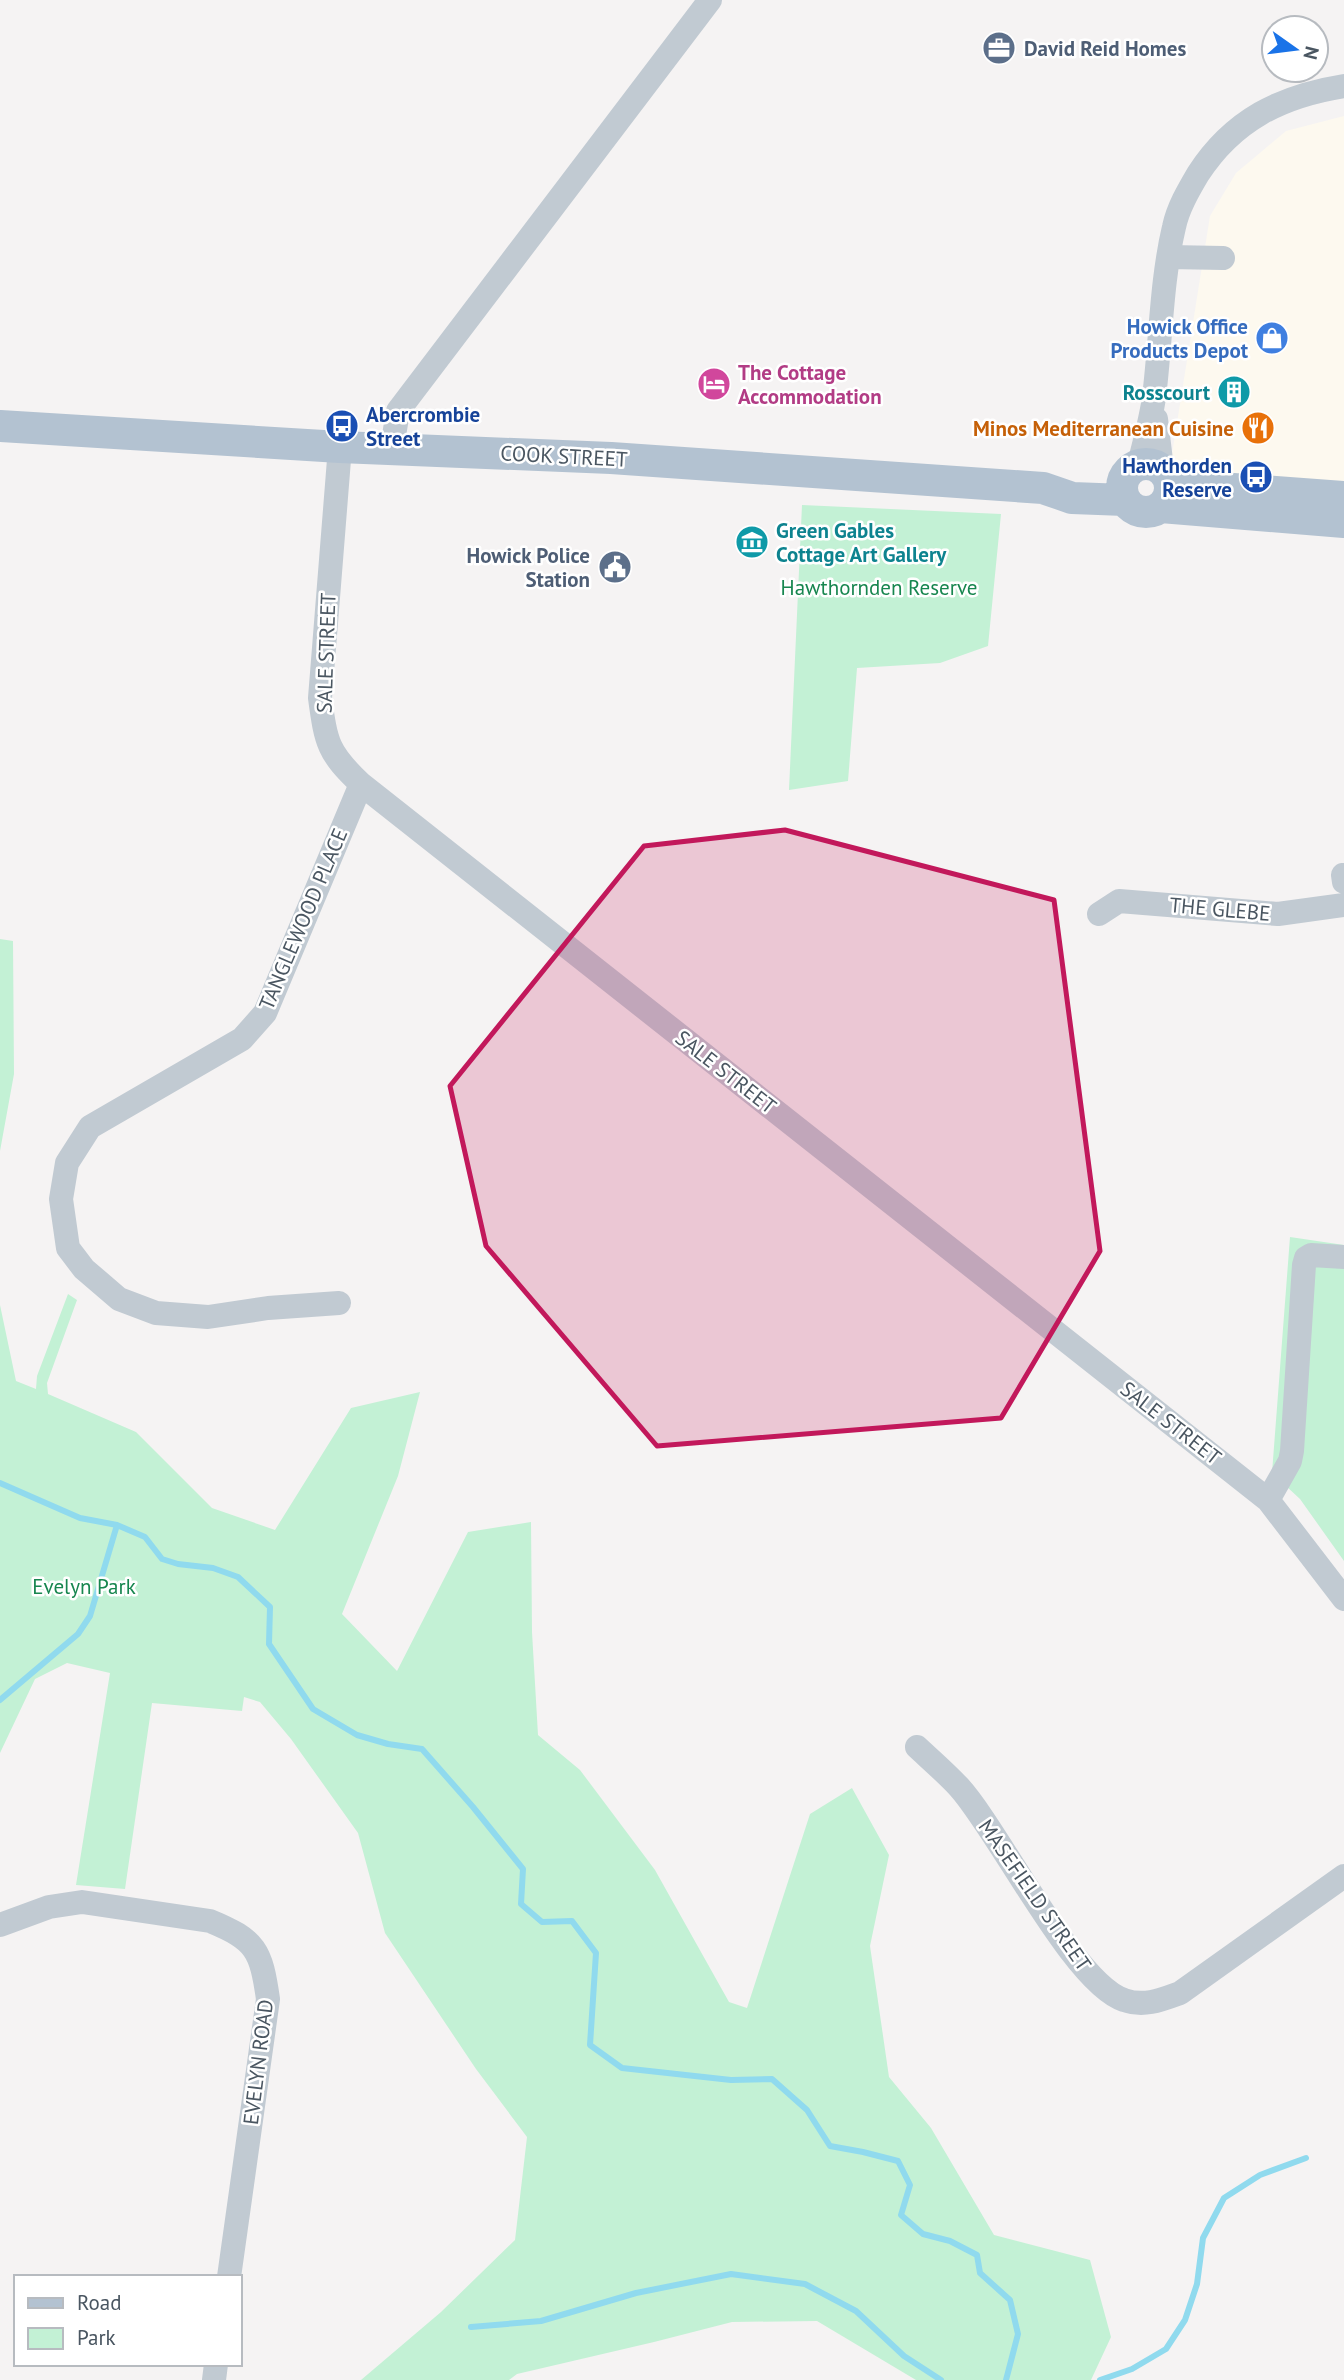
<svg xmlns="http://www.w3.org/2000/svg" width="1344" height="2380" font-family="'PT Sans',sans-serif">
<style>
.commercial{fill:#fdf9ef}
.green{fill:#c3f1d5}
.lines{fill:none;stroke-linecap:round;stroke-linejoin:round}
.stream{stroke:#90daee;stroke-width:6}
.minor{stroke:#c1cad2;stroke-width:24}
.major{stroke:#b3c2d1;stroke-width:32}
.marked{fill:#c2185b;fill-opacity:0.2;stroke:#c2185b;stroke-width:5;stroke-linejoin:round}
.labels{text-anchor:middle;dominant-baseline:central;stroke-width:5;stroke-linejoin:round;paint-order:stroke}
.service-label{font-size:21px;font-weight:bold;fill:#4e5e75;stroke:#fff;text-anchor:start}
.shop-label{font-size:21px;font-weight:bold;fill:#366cbe;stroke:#fff;text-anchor:end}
.hotel-label{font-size:21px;font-weight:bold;fill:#b23c85;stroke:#fff;text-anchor:start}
.culture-label{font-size:21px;font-weight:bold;fill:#0d838f;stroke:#fff;text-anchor:end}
.transit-label{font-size:21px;font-weight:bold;fill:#164399;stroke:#fff;text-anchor:start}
.food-label{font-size:21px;font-weight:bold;fill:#c56008;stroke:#fff;text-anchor:end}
.street-label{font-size:21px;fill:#4a5661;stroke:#fff}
.park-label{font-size:21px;fill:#17864f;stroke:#fff}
</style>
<rect width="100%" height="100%" fill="#f5f3f3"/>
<!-- commercial -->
<path class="commercial" d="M1344 116V485L1169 473 1210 216 1236 173 1286 131Z"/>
<!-- green -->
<path class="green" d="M802 505 1001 514 988 646 940 663 857 668 848 781 789 790Z
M0 939 13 941 14 1074 0 1151Z
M1290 1237 1344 1245V1561L1300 1499 1272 1473Z
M68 1294 77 1300 47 1383 48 1394 136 1432 212 1508 275 1530 351 1408 420 1392 398 1476 342 1614 397 1671 468 1532 531 1522 532 1632 538 1735 580 1770 655 1870 729 2002 747 2008 810 1814 852 1788 889 1855 870 1946 889 2077 931 2128 994 2235 1090 2260 1111 2337 1091 2380H916L817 2321 732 2322 654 2342 517 2374 509 2380H361L441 2312 515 2240 527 2137 476 2069 385 1933 358 1833 291 1739 260 1702 244 1697 242 1711 152 1703 125 1889 76 1885 110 1673 67 1663 35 1679 0 1753V1305L16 1381 36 1389 37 1376Z"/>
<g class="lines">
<!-- stream -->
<path class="stream" d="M0 1483 80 1518 117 1525 145 1537 162 1559 178 1564 213 1568 238 1577 270 1607 269 1644 313 1709 357 1735 388 1744 422 1749 473 1807 523 1869 521 1904 542 1922 572 1921 596 1953 590 2045 622 2068 731 2080 772 2079 807 2110 830 2146 863 2152 898 2161 910 2185 901 2215 923 2234 950 2241 977 2255 980 2273 1010 2300 1018 2334 1006 2380
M0 1700 78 1634 90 1616 117 1525
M471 2327 541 2321 636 2293 731 2274 805 2284 856 2311 904 2356 941 2380
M1100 2380 1132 2369 1166 2349 1185 2320 1197 2284 1203 2238 1224 2198 1260 2175 1306 2158"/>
<!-- minor -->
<path class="minor" d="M1169 257 1223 258
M1156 419 1162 469
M340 447 320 698C326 743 328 753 361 784L1268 1500 1344 1599
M392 448 398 411 710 0
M1139 465C1144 443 1151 420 1154 397 1161 341 1161 282 1174 227 1178 208 1188 191 1198 174 1233 120 1281 96 1344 86
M1343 875 1344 882
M1099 914 1119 901 1278 914 1344 905
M339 1303 268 1308 208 1317 156 1313 119 1299 84 1269 68 1248 61 1199 67 1163 90 1127 242 1039 265 1013 361 784
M1268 1500 1290 1461 1292 1451 1304 1265 1306 1258 1311 1255 1344 1257
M917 1747C931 1760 946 1773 959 1787 999 1831 1074 1984 1124 2000 1144 2007 1161 2000 1180 1993L1344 1876
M0 1925 49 1907 82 1902 210 1921C256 1940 261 1950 268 1999L229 2277
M214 2380 216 2364"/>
<!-- major -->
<path class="major" d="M0 426 340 447 611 458 1043 488 1072 498 1125 500
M1122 488a24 24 0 1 1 48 0a24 24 0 1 1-48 0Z
M1169 480 1206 487 1344 497
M1161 507 1344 522"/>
</g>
<!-- marked area -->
<path class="marked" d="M785 830 1054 900 1100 1251 1001 1418 657 1446 486 1246 450 1086 644 846Z"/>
<!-- icons -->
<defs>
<symbol id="office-disc" viewBox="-11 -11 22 22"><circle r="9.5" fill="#5c6f8a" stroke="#fff"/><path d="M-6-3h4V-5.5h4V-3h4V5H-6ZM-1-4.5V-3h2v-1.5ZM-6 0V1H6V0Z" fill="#fff"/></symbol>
<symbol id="shop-disc" viewBox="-11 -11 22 22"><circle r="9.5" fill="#3f7fe0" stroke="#fff"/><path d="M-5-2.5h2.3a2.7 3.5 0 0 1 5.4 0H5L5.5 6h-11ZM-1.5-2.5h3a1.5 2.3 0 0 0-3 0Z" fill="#fff"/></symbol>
<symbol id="hotel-disc" viewBox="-11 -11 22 22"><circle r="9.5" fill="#d1479c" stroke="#fff"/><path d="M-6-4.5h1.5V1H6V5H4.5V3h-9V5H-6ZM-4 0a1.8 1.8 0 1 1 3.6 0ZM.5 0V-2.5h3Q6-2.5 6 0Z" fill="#fff"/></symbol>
<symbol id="building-disc" viewBox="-11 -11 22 22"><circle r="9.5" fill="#0f9aa8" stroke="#fff"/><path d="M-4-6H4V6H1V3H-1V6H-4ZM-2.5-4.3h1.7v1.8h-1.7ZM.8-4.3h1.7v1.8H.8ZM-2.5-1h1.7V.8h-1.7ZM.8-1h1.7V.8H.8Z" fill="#fff"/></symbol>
<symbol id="bus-disc" viewBox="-11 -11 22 22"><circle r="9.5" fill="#1a4fb4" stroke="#fff"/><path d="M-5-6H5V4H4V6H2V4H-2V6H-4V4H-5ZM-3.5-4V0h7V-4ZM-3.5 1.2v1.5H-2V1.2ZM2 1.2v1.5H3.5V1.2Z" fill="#fff"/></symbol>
<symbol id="restaurant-disc" viewBox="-11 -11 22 22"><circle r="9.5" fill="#e8710a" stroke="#fff"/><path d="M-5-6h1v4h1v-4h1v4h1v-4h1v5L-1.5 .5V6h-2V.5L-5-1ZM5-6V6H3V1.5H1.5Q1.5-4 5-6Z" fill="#fff"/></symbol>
<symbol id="museum-disc" viewBox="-11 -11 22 22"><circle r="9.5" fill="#0f9aa8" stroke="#fff"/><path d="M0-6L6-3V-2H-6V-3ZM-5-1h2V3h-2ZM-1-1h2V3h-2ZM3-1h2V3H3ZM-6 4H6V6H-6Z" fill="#fff"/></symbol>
<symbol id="civic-disc" viewBox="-11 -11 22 22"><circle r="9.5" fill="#5c6f8a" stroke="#fff"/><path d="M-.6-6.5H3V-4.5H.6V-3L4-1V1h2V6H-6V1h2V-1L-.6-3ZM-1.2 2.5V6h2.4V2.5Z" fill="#fff"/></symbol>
</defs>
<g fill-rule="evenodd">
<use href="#office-disc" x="980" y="29" width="38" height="38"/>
<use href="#shop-disc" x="1253" y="319" width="38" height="38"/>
<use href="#hotel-disc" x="695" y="365" width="38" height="38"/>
<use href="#building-disc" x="1215" y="373" width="38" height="38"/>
<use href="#bus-disc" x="323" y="407" width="38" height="38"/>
<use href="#restaurant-disc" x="1239" y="409" width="38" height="38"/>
<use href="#bus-disc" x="1237" y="458" width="38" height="38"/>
<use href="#museum-disc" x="733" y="523" width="38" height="38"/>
<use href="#civic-disc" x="596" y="548" width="38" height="38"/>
</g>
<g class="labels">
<!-- service labels -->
<g class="service-label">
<text x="1024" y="48">David Reid Homes</text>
<text x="590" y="555" text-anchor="end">Howick Police<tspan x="590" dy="24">Station</tspan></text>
</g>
<!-- shop labels -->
<g class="shop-label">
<text x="1248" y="326">Howick Office<tspan x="1248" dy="24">Products Depot</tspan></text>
</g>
<!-- hotel labels -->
<g class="hotel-label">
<text x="738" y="372">The Cottage<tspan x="738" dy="24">Accommodation</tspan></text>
</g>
<!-- culture labels -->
<g class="culture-label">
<text x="1210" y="392">Rosscourt</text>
<text x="776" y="530" text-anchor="start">Green Gables<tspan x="776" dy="24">Cottage Art Gallery</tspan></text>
</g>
<!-- transit labels -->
<g class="transit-label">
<text x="366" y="414">Abercrombie<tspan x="366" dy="24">Street</tspan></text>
<text x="1232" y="465" text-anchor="end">Hawthorden<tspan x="1232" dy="24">Reserve</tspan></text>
</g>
<!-- food labels -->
<g class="food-label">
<text x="1234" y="428">Minos Mediterranean Cuisine</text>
</g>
<!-- street labels -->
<g class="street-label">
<text transform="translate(564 456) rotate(3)">COOK STREET</text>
<text transform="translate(326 653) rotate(-88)">SALE STREET</text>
<text transform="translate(1220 909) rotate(5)">THE GLEBE</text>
<text transform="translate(303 919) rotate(-67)">TANGLEWOOD PLACE</text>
<text transform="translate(726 1072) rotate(38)">SALE STREET</text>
<text transform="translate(1171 1423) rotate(38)">SALE STREET</text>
<text transform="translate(1035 1895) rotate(55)">MASEFIELD STREET</text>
<text transform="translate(258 2062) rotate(-83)">EVELYN ROAD</text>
</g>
<!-- park labels -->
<g class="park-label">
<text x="879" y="587">Hawthornden Reserve</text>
<text x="84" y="1586">Evelyn Park</text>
</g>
</g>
<!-- legend -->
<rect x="14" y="2275" width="228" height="91" fill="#ffffff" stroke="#b7bbc0" stroke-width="2"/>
<rect x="28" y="2298" width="35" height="10" fill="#b3c2d1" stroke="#b7bbc0" stroke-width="2"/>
<text x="77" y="2310" font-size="21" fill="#4a5661">Road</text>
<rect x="28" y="2328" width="35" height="21" fill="#c3f1d5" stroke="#b7bbc0" stroke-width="2"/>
<text x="77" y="2345" font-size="21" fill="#4a5661">Park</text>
<!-- north arrow -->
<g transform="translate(1295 49) rotate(104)"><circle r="33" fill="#ffffff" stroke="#b7bbc0" stroke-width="2"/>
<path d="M0-5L12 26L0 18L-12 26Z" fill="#1a73e8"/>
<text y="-10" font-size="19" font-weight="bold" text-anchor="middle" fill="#4a5661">N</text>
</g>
</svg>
